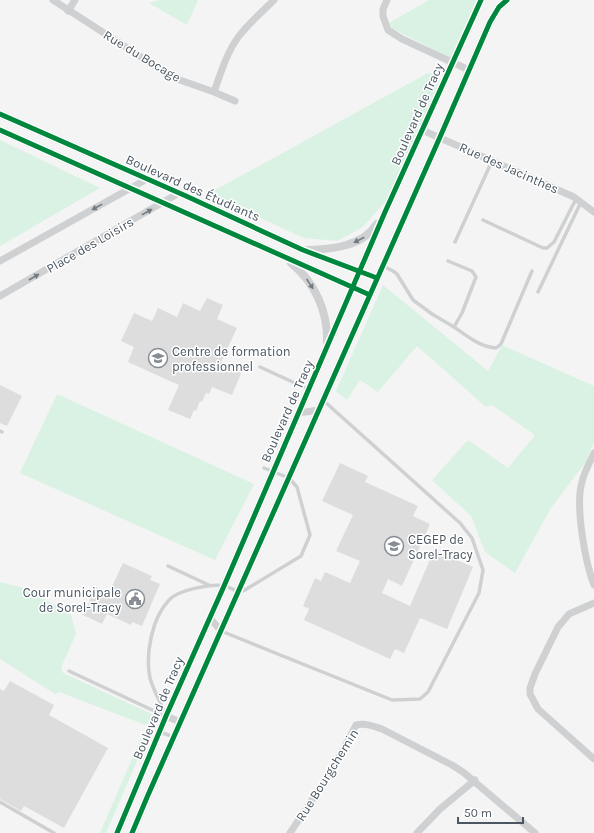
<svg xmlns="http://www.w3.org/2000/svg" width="594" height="833" font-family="Karla,sans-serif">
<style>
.green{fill:#d9f2e3}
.building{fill:#ddddde}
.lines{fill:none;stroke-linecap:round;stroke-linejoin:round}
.service{stroke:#ced0d2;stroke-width:3.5}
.minor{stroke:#ced0d2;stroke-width:7}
.tertiary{stroke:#ced0d2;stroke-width:8}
.cycleway-casing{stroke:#fff;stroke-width:8}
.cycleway{stroke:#00873e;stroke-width:5}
.oneway{fill:#727b83}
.labels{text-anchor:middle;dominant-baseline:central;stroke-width:3;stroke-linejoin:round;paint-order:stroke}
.street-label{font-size:13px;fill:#4a5661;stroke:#fff}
.poi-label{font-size:13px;fill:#4a5661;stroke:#fff;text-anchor:start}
</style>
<rect width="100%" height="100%" fill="#f4f4f4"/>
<!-- green -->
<path class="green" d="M159 0H198L187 25 149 3Z
M429 0H478L451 58 393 29 389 23Z
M428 73 437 75 439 81 404 165 386 201 363 227 337 241 304 238 208 194Z
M0 140 100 188 0 246Z
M383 285 488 371 502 345 594 386V442L585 463 551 508 515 573 485 552 471 516 432 480 468 440 508 468 535 435 492 405 486 407 417 346 378 392 360 380 347 400 336 391Z
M57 394 254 484 215 560 20 473Z
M0 582 28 589 71 615 76 634 61 667 63 673 156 716 151 724H143L59 692 55 694 0 659Z
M143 737 146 740 106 833H100L141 738Z"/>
<!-- building -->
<path class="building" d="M207 298 223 305 217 319 237 328 221 362 242 371 232 395 212 387 209 394 206 393 202 402 200 401 196 411 194 410 190 419 168 410 179 385 128 362 134 347 121 341 134 313 152 321 158 308 177 317 183 303 200 311Z
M0 385 22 396 7 426 0 423Z
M340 463 368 476 365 482 418 506 413 516 430 524 402 586 388 579 382 593 410 606 434 550 473 567 447 629 420 618 404 653 395 649 390 659 304 620 309 609 303 606 315 578 321 581 325 572 350 583 360 561 336 551 353 515 322 501Z
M123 563 152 576 150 580 160 584 142 626 132 622 131 625 107 614 102 624 83 615 96 587 109 593Z
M10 681 54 705 49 715 108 748 64 828 24 806 21 811 0 799V689L4 691Z"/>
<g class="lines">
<!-- service -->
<path class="service" d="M483 220 543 248H547L554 242 576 199
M455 242 492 161
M383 266 393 271 397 274 413 300 432 314 454 327 462 313 476 277 472 271 448 261
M538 292 581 202
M454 327C467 336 480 347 496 348L501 344 532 271
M260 367 308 389
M0 431 2 432
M168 566 211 586
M221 631 392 700 420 699 428 692 479 593 483 570 472 538 460 523 324 401
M69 671 165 716
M166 715C161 703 153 690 150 678 145 654 152 618 169 600 178 590 212 583 225 586 229 587 234 590 239 592L245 590 301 556 310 535 297 487 289 478 264 468
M160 732 174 737
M0 802 54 833"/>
<!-- minor -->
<path class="minor" d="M53 0 155 66 177 79 214 92 235 101
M387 0 383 9V16L388 30 402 39 469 70
M68 11 75 0
M214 92C221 72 227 52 239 36 249 23 262 12 274 0
M422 130 574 197 594 212
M0 261 147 179
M0 296 179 193
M299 413 319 410
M594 453C590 462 584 472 582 482 575 505 585 562 594 585
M594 603 569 614 558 627 535 674 530 688V694L538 709 594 759
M210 618 221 631
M166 716 180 722
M290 833 334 767 356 725C366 723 373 726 382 729L452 765 463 772 535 833
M417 833 440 809 475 780"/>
<!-- tertiary -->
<path class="tertiary" d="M0 114 186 196 303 250 377 278
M0 130 370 295
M307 250C332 249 362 247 377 224
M291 263C315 282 328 312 327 342
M117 833 166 716 224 586 385 212 481 0
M132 833 148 795 440 137 490 22 499 7 507 0"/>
<defs>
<path id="cycleway" d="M0 114 186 196 303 250 377 278
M0 130 370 295
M117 833 166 716 224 586 385 212 481 0
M132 833 148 795 440 137 490 22 499 7 507 0"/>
</defs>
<!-- cycleway casing -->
<use href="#cycleway" class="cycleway-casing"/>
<!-- cycleway -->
<use href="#cycleway" class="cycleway"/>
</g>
<!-- one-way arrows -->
<defs><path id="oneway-solid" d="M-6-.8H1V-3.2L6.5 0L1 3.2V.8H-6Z"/></defs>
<g class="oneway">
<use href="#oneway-solid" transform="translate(97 207) rotate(151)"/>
<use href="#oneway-solid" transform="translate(147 212) rotate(-29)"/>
<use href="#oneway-solid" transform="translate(359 240) rotate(153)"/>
<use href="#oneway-solid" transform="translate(34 277) rotate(-30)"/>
<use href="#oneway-solid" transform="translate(310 284) rotate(56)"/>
</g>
<!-- icons -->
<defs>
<symbol id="school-ring" viewBox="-11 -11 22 22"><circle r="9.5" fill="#fff" stroke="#868d94" stroke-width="1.5"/><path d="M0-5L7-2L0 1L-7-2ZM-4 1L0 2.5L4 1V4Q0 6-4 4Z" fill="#868d94"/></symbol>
<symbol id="university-ring" viewBox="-11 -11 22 22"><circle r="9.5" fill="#fff" stroke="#868d94" stroke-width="1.5"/><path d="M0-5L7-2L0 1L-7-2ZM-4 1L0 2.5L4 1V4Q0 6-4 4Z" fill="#868d94"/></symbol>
<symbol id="civic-ring" viewBox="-11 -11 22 22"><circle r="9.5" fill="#fff" stroke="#868d94" stroke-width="1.5"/><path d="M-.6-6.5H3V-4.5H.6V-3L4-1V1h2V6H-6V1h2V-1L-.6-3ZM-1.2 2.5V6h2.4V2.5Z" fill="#868d94"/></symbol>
</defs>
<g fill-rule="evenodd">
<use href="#school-ring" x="147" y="347" width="22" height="22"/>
<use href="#university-ring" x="383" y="535" width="22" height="22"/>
<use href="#civic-ring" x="124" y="588" width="22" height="22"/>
</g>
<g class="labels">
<!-- street labels -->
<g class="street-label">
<text transform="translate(142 56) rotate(31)">Rue du Bocage</text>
<text transform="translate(417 114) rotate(-66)">Boulevard de Tracy</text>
<text transform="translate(509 168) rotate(24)">Rue des Jacinthes</text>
<text transform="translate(193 188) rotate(24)">Boulevard des Étudiants</text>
<text transform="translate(90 245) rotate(-30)">Place des Loisirs</text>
<text transform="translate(287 411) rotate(-66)">Boulevard de Tracy</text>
<text transform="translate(158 708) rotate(-67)">Boulevard de Tracy</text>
<text transform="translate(327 775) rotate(-58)">Rue Bourgchemin</text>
</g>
<!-- poi labels -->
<g class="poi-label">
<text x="172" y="351">Centre de formation<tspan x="172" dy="15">professionnel</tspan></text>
<text x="408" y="539">CEGEP de<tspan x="408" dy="15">Sorel-Tracy</tspan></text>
<text x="121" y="592" text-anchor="end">Cour municipale<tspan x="121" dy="15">de Sorel-Tracy</tspan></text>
</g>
</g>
<!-- scale -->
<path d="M458 817v6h65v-6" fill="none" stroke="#4a5661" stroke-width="2"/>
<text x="464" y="817" font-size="12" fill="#4a5661" stroke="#ffffff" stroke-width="3" paint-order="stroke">50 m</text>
</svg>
